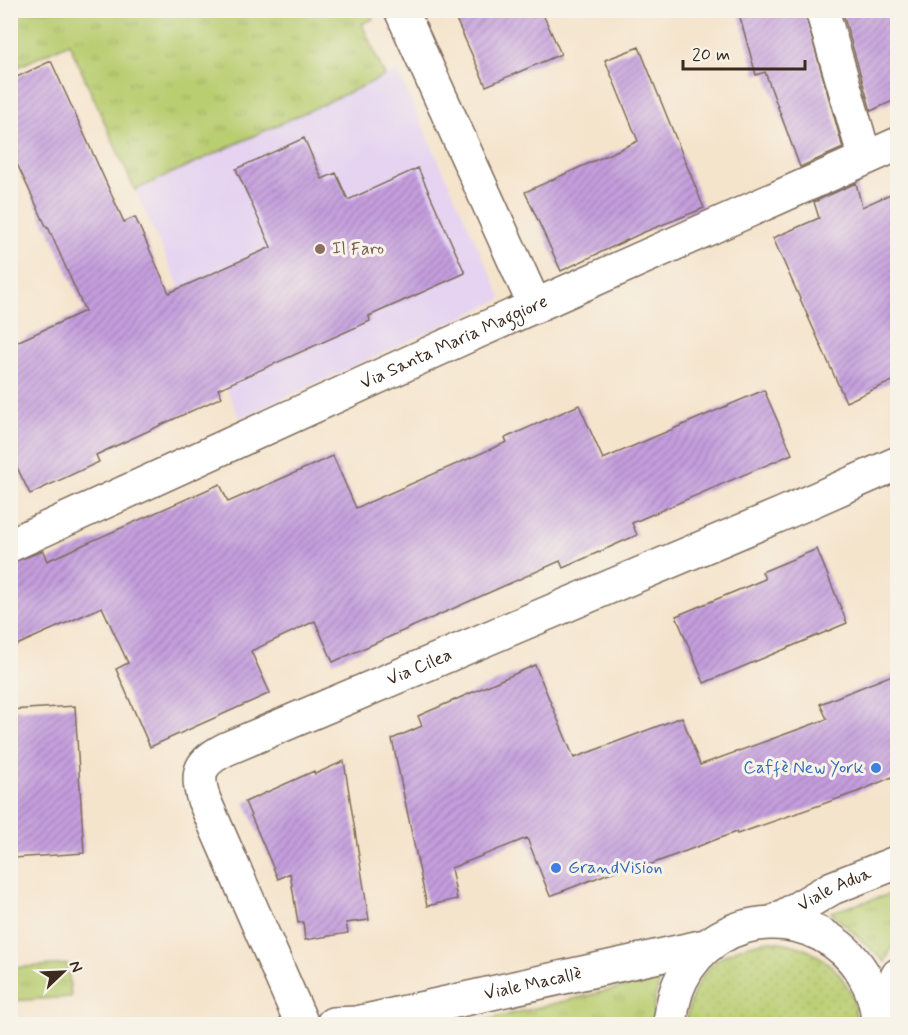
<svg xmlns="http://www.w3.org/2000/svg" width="908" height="1035" font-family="Mynerve,sans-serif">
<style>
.built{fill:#e5d3f1}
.grass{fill:url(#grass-tufts);stroke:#7a7c48;stroke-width:1.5}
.garden{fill:url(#garden-dots);stroke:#7a7c48;stroke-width:1.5}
.building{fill:url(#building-hatch)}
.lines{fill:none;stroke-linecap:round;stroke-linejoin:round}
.minor-casing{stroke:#7c6b5b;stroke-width:36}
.secondary-casing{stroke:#7c6b5b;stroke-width:36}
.minor{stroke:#fff;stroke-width:33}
.secondary{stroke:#fff;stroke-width:33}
.education-dot{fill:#8d6e63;stroke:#f7f3e8;stroke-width:2}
.shop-dot{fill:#3f7fe0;stroke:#f7f3e8;stroke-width:2}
.labels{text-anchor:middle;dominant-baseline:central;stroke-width:6;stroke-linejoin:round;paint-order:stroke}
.education-label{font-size:18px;fill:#785e54;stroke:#f7f3e8;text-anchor:start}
.street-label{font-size:18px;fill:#3b2a1e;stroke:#f7f3e8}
.shop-label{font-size:18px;fill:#366cbe;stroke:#f7f3e8;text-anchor:end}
</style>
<defs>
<pattern id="grass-tufts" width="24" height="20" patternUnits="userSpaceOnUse" patternTransform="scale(1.5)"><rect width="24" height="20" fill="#b9cd71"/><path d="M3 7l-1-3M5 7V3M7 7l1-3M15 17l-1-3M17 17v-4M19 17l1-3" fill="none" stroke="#a0b061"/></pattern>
<pattern id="garden-dots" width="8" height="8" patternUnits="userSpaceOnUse" patternTransform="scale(1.5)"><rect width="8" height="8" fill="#b9cd71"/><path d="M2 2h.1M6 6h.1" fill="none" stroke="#a0b061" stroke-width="1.8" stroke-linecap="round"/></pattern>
<pattern id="building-hatch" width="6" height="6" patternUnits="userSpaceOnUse" patternTransform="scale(1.5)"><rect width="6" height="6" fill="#c49ede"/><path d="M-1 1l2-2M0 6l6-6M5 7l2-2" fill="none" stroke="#a081b3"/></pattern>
</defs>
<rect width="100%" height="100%" fill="#f7f3e8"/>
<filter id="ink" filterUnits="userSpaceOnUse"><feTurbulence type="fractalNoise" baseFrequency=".0167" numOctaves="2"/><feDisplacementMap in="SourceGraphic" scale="12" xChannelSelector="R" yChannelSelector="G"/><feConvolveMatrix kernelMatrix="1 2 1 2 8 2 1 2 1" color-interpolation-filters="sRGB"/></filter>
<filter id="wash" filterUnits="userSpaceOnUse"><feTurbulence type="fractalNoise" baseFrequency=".008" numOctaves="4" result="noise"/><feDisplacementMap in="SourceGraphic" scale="24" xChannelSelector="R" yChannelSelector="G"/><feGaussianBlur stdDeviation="1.35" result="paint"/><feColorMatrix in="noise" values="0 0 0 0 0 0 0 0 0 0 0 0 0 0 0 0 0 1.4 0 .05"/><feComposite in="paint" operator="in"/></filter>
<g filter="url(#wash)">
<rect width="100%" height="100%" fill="#f5e4cc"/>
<!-- built -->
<path class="built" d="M397 70 502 299 240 418 135 190Z"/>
<!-- grass -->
<path class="grass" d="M10 11H370L373 19 362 24 385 76 135 190 69 43 11 70Z
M897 892V936L885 962 831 912Z
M68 964 71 997 11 1001V968Z
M660 978 654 1003 653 1024H493L478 1022Z"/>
<!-- garden -->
<path class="garden" d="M771 941C816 944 857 976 856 1024H686C692 974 720 946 771 941Z"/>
<g id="blocks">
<!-- building -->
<path class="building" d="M452 10H541L561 54 486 86Z
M738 10H804L843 148 800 167 765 72 756 75Z
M842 10H897V99L871 111Z
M639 47 704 208 642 233 561 271 525 192 638 141 605 60Z
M51 61 124 222 135 217 169 293 271 247 236 169 304 138 322 179 336 173 348 200 418 168 465 273 369 316 370 321 218 389 222 397 96 455 99 462 30 494 10 453V345L85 311 48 227 47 228 10 149V80Z
M856 183 862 207 897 191V379L846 402 773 238 819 218 814 202Z
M764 390 792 454 632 523 637 535 563 568 560 561 333 662 315 621 251 651 270 693 150 747 116 669 128 663 102 607 10 648V563L43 551 47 561 220 484 228 502 333 456 356 508 507 442 505 438 579 405 603 459Z
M817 549 847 623 704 683 676 616 765 579 762 572Z
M535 665 574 758 682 717 700 765 827 719 820 704 897 673V775L857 792 737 834 736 832 633 871 630 865 550 896 527 838 451 868 457 899 427 906 392 739 422 726 418 716Z
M75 706 84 853 14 858 10 805V710Z
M344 761 369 920 346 923 348 933 305 940 303 922 298 923 290 873 278 879 245 802 314 771 315 774Z"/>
</g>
</g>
<g filter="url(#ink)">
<use href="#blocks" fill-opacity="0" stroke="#7c6b5b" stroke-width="1.5"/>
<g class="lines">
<defs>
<g id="minor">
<path d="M401 10 535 306"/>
<path d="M822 10 865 158"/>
<path id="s1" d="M10 545 463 338 898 144"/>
<path id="s2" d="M302 1024 204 800C195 772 200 762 226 749L782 514 898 463"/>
</g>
<g id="secondary">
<path id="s3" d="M774 922 832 888 898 862"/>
<path d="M877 1013 898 975"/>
<path id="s4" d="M333 1024 356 1023 709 945"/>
<path d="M670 1024C672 1009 674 994 681 980 717 906 820 905 862 972 872 988 878 1006 878 1024"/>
</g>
</defs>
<!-- minor casing -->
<use href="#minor" class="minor-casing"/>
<!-- secondary casing -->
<use href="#secondary" class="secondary-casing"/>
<!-- minor -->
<use href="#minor" class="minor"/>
<!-- secondary -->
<use href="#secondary" class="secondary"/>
</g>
</g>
<!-- markers -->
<circle class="education-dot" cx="320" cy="249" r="6"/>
<g class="shop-dot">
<circle cx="876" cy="768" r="6"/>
<circle cx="556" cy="868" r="6"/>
</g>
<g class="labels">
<!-- education labels -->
<g class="education-label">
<text x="332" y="249">Il Faro</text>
</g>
<!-- street labels -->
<g class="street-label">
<text stroke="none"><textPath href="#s1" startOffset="488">Via Santa Maria Maggiore</textPath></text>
<text stroke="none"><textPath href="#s2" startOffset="518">Via Cilea</textPath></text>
<text stroke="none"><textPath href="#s3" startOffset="69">Viale Adua</textPath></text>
<text stroke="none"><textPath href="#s4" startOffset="204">Viale Macallè</textPath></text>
</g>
<!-- shop labels -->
<g class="shop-label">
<text x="864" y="768">Caffè New York</text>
<text x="568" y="868" text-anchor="start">GrandVision</text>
</g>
</g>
<!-- margin -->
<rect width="908" height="1035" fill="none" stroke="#f7f3e8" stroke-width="36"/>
<!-- north arrow -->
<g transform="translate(63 972) rotate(67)" stroke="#f7f3e8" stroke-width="4.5" paint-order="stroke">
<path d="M0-4.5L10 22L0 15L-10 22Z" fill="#3b2a1e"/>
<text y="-9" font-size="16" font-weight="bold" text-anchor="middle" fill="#3b2a1e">N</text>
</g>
<!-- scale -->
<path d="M683 60v9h122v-9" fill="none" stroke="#3b2a1e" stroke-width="3"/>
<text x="692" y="60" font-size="18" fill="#3b2a1e" stroke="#f7f3e8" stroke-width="4.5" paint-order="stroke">20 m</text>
</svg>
